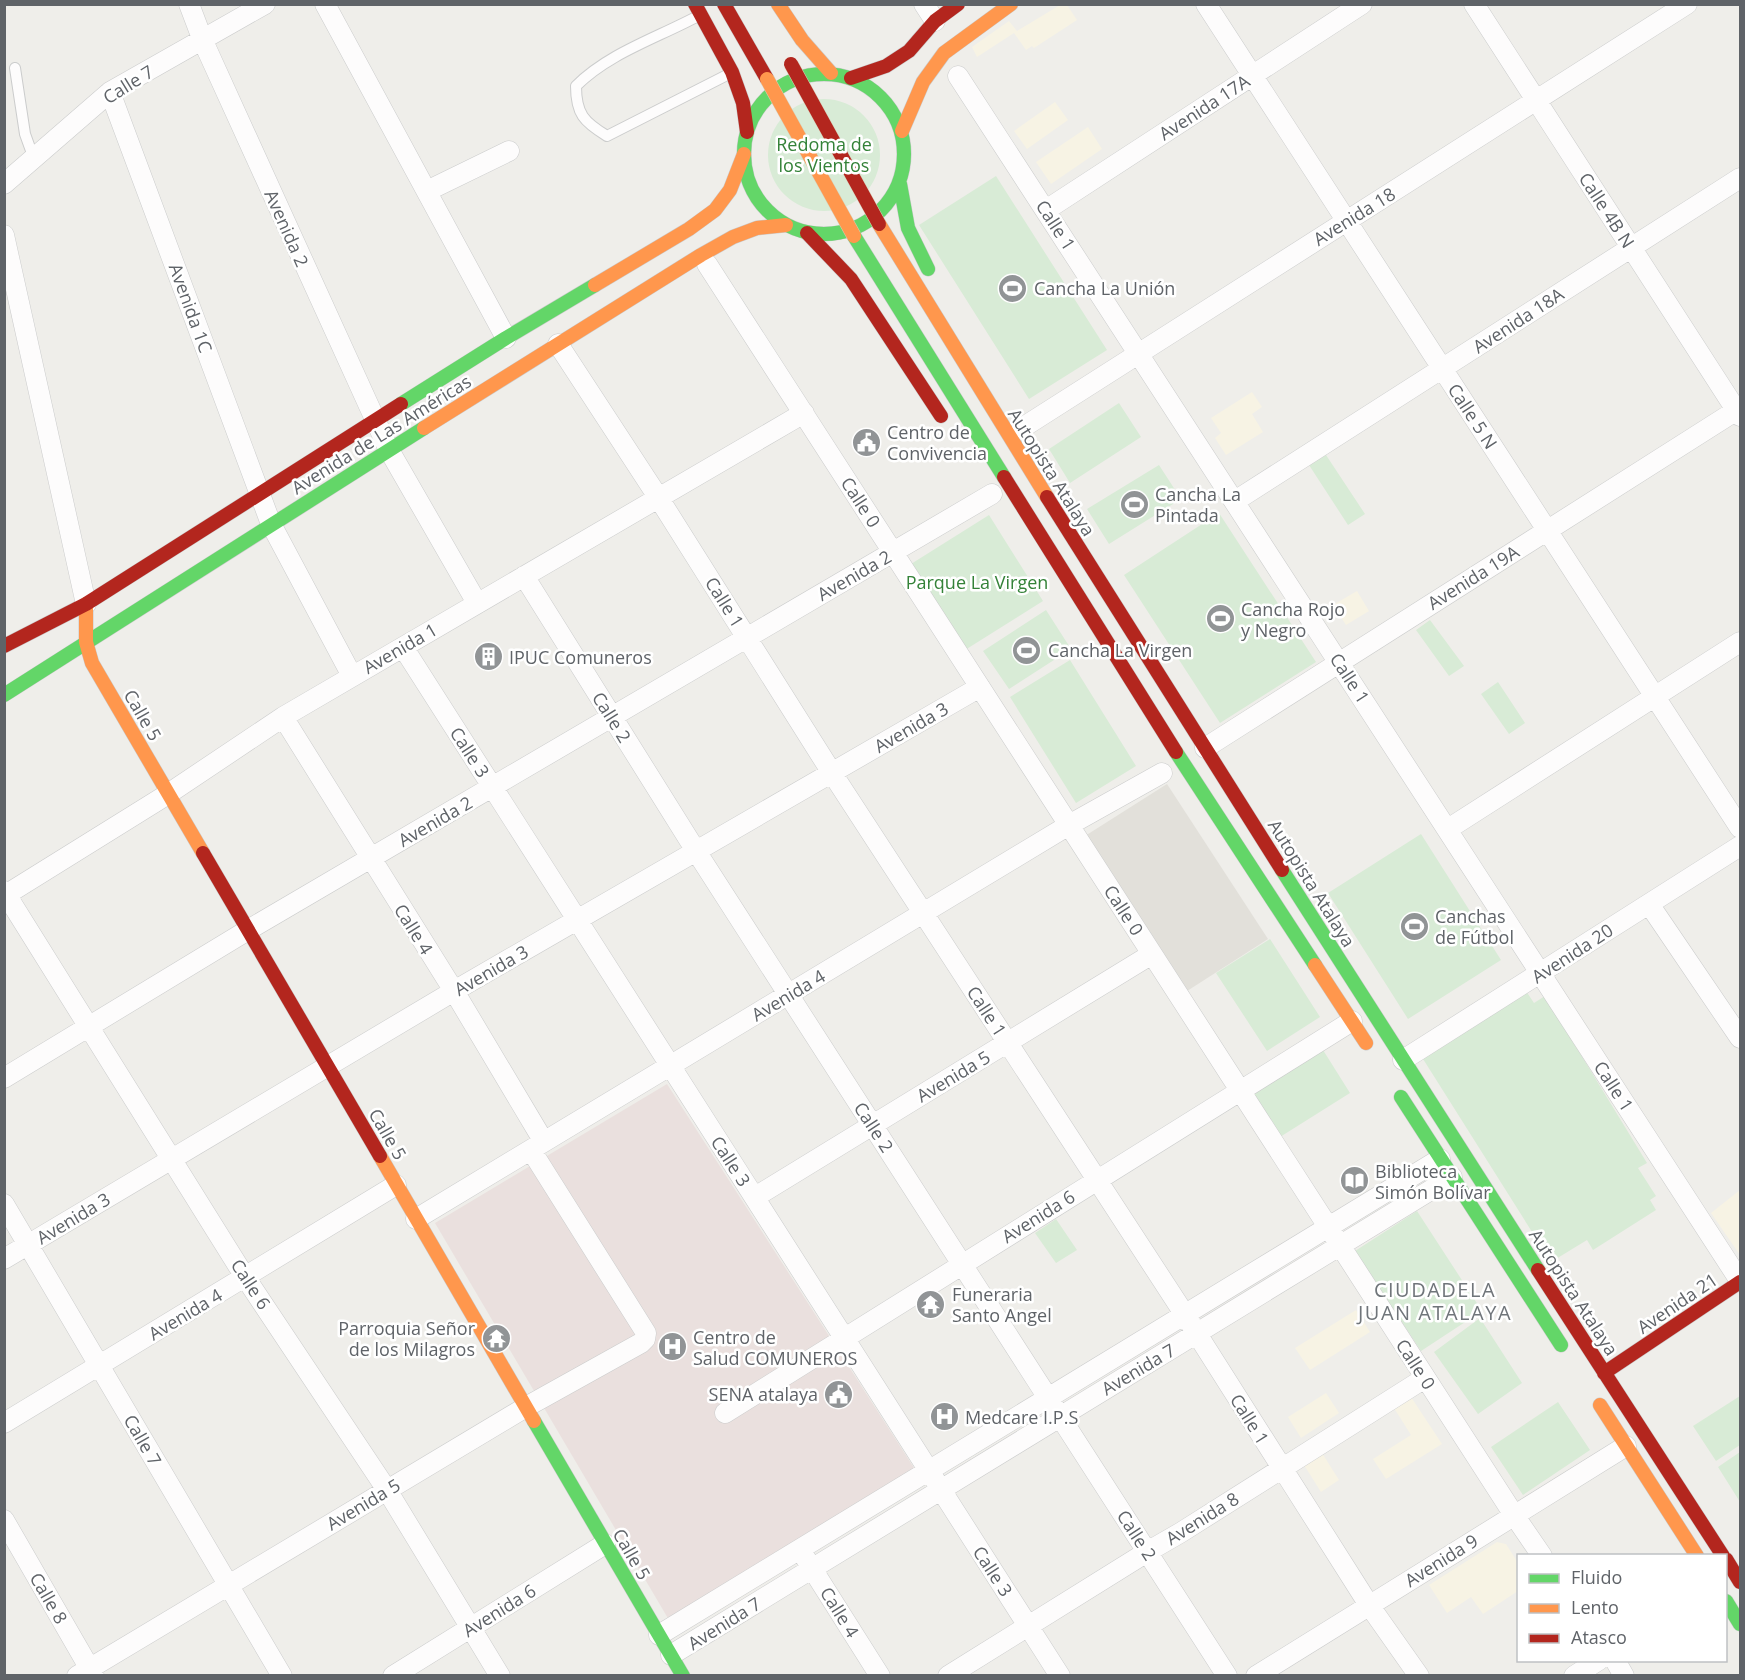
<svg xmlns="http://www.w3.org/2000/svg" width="1745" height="1680" font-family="'Open Sans',sans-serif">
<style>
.commercial{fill:#f7f3e4}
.education{fill:#e2e0da}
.medical{fill:#eae0de}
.green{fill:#d8ebd6}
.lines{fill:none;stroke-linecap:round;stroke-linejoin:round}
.lane-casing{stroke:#cbcccc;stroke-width:12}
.street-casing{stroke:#cbcccc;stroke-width:21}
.fast-casing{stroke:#cacacb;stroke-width:15}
.slow-casing{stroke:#cacacb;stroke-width:15}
.jam-casing{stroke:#cacacb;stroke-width:15}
.lane{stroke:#fdfcfc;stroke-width:10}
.street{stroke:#fdfcfc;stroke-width:20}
.fast{stroke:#63d668;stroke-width:14}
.slow{stroke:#ff974d;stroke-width:14}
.jam{stroke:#b3261e;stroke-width:14}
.slow-bridge-casing{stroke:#d7ceb8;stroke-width:15;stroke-linecap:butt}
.jam-bridge-casing{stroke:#d7ceb8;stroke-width:15;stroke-linecap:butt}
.slow-bridge{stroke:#ff974d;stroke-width:14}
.jam-bridge{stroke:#b3261e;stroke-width:14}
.labels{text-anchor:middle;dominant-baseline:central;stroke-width:5;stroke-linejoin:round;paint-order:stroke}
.street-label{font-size:18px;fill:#5f6368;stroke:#fff}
.park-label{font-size:18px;fill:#348238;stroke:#fff}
.poi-label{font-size:18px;fill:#5f6368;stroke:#fff;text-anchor:start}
.neighbourhood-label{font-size:20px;letter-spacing:1.5px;fill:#70757a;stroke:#fff}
</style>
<rect width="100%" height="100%" fill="#efeeea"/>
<!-- commercial -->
<path class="commercial" d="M1060 5H1067L1077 20 1034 48 1032 46 1026 50 1014 33 977 57 972 47 1009 21 1017 31Z
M1055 102 1068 120 1027 149 1014 131Z
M1088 127 1102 149 1051 184 1036 162Z
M1252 392 1262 407 1252 414 1263 432 1226 455 1215 438 1221 433 1211 418Z
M1357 591 1369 611 1346 625 1333 605Z
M1740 1190V1255L1711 1213Z
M1356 1310 1370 1332 1310 1370 1295 1348Z
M1326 1393 1339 1413 1301 1438 1288 1417Z
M1411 1397 1442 1444 1386 1479 1373 1459 1411 1435 1394 1408Z
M1322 1453 1339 1480 1321 1492 1304 1465Z
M1497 1542 1506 1544 1518 1563V1591L1483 1614 1471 1597 1447 1613 1429 1585Z"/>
<!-- education -->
<path class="education" d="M1167 784 1268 939 1184 993 1085 836Z"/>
<!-- medical -->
<path class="medical" d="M667 1084 916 1471 669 1620 435 1223Z"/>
<!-- green -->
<path class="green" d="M768 155a56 56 0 1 1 112 0a56 56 0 1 1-112 0Z
M996 176 1107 350 1029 399 919 225Z
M1119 403 1141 437 1070 483 1049 449Z
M1326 455 1365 514 1348 525 1309 465Z
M1159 465 1181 499 1109 544 1087 509Z
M1219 513 1316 662 1220 723 1124 575Z
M989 515 1043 601 965 650 911 564Z
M1046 610 1071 649 1009 689 983 651Z
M1430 620 1464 666 1449 676 1416 630Z
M1070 660 1136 766 1076 803 1010 697Z
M1498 682 1525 723 1509 734 1481 694Z
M1421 834 1501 960 1408 1019 1328 893Z
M1270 939 1320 1017 1267 1051 1216 973Z
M1524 988 1534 1003 1545 996 1647 1163 1638 1168 1656 1196 1650 1200 1656 1210 1593 1250 1587 1240 1551 1262 1418 1051Z
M1323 1050 1350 1093 1280 1137 1250 1092Z
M1417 1211 1482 1311 1421 1351 1355 1251Z
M1056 1219 1077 1250 1056 1263 1035 1233Z
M1480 1318 1522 1383 1478 1414 1434 1352Z
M1740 1396V1445L1716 1461 1693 1426Z
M1558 1402 1590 1450 1523 1495 1491 1447Z
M1740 1452V1502L1718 1467Z"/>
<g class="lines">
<defs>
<path id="lane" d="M698 16C657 38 609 53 576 86 576 114 584 122 607 136L729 74
M15 68 25 134 34 159"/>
<path id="street" d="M189 4 203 41 389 450 477 603
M325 4 506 338
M924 4 935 21
M1206 4 1740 828
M1474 4 1740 416
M958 76 1740 1281
M110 92 271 524 352 676
M4 184 110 92 265 4
M427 191 509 151
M1046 210 1362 4
M4 235 86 604
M707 264 1514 1515 1542 1556
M558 344 658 497 832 773 1185 1315 1369 1605 1419 1676
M1022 428 1687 4
M1235 501 1740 178
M524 576 696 851 1227 1676
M403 647 1060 1676
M283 717 454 991 544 1142
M1205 748 1740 408
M1448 829 1740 642
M4 891 245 1277 387 1490 500 1676
M4 896 168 794 283 717 804 413
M1649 904 1740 1038
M1403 1060 1740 846
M4 1078 248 930 992 494
M755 1197 1152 954
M4 1204 282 1676
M416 1219 1069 825 1162 773
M4 1259 454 991 980 687
M725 1413 1352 1021
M4 1423 396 1185
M4 1520 94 1676
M806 1559 880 1676
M659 1635 1440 1159
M671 1655 1452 1177
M1615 1660 1624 1676
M77 1676 526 1407 641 1343 645 1339 646 1333 531 1150
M393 1676 605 1544
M948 1676 1147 1552 1180 1533 1425 1378
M1256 1676 1626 1446
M1574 1676 1599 1660"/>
<path id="fast" d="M744 154a80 80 0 1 1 160 0a80 80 0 1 1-160 0Z
M900 184 908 228 928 269
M854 236 1004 477
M401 404 506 338 595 285
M4 695 424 428
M1176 752 1315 965
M1282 870 1538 1270
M1401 1097 1561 1345
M534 1421 683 1676
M1726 1601 1740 1624"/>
<path id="slow" d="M778 4 802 40 831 73
M902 131 923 82 944 53 1011 4
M879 224 1047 497
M595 285 689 229 715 210 730 190 744 154
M424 428 701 255 733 237 757 228 786 225
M86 604V642L92 663 203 853
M1315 965 1366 1043
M380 1156 534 1421
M1600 1405 1697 1556"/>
<path id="jam" d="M695 4 732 72 743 103 747 132
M724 4 767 79
M851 78 886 66 909 51 935 21 958 4
M807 233 851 279 941 416
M1004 477 1176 752
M1047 497 1282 870
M4 646 86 604 401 404
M203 853 380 1156
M1538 1270 1723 1556
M1604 1373 1740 1282
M1726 1559 1740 1582"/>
</defs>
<!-- lane casing -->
<use href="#lane" class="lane-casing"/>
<!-- street casing -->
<use href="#street" class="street-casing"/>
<!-- fast casing -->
<use href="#fast" class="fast-casing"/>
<!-- slow casing -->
<use href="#slow" class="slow-casing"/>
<!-- jam casing -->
<use href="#jam" class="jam-casing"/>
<!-- lane -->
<use href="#lane" class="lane"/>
<!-- street -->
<use href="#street" class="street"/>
<!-- fast -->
<use href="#fast" class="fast"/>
<!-- slow -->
<use href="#slow" class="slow"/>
<!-- jam -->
<use href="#jam" class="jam"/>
<defs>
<path id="slow-bridge" d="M767 79 854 236"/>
<path id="jam-bridge" d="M791 64 879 224"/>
</defs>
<!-- slow-bridge casing -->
<use href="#slow-bridge" class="slow-bridge-casing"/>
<!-- jam-bridge casing -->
<use href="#jam-bridge" class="jam-bridge-casing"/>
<!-- slow-bridge -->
<use href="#slow-bridge" class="slow-bridge"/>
<!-- jam-bridge -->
<use href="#jam-bridge" class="jam-bridge"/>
</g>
<!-- icons -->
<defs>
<symbol id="stadium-disc" viewBox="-11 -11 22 22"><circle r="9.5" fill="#919496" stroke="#fff"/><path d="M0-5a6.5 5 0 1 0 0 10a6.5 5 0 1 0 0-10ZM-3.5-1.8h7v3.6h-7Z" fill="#fff"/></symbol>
<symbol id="civic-disc" viewBox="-11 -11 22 22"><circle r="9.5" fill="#919496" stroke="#fff"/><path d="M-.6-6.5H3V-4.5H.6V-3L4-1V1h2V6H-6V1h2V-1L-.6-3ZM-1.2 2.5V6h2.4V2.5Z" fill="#fff"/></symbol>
<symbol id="building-disc" viewBox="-11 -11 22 22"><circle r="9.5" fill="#919496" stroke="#fff"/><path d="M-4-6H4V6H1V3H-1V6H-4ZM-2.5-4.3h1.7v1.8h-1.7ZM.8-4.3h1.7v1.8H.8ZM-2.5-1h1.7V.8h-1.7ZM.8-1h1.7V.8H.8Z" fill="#fff"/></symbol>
<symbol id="library-disc" viewBox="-11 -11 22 22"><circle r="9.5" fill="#919496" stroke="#fff"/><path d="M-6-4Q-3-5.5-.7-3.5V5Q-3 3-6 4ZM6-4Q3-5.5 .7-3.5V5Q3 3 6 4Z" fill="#fff"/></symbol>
<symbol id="temple-disc" viewBox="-11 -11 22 22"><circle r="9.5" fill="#919496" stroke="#fff"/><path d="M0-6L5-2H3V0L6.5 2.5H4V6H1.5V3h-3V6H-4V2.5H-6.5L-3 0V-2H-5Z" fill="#fff"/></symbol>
<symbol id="hospital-disc" viewBox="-11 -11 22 22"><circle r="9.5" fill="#919496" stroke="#fff"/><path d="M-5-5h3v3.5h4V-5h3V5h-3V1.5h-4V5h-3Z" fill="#fff"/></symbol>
</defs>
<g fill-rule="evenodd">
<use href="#stadium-disc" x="996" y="272" width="33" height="33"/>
<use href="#civic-disc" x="850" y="426" width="33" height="33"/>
<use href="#stadium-disc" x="1118" y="488" width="33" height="33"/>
<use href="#stadium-disc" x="1204" y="602" width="33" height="33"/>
<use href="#stadium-disc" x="1010" y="634" width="33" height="33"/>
<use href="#building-disc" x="472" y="640" width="33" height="33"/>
<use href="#stadium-disc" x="1398" y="910" width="33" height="33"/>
<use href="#library-disc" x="1338" y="1164" width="33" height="33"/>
<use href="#temple-disc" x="914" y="1288" width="33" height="33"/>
<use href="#temple-disc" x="480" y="1322" width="33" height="33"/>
<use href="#hospital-disc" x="656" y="1330" width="33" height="33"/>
<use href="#civic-disc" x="822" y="1378" width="33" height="33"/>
<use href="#hospital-disc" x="928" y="1400" width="33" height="33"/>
</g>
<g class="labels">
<!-- street labels -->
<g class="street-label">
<text transform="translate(128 84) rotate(-32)">Calle 7</text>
<text transform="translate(1204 107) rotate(-33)">Avenida 17A</text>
<text transform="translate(1607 210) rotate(57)">Calle 4B N</text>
<text transform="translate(1354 216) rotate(-32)">Avenida 18</text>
<text transform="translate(1056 225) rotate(57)">Calle 1</text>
<text transform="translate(287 228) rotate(66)">Avenida 2</text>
<text transform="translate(191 308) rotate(70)">Avenida 1C</text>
<text transform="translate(1518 320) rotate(-33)">Avenida 18A</text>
<text transform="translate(1473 416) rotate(57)">Calle 5 N</text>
<text transform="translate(381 434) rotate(-32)">Avenida de Las Américas</text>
<text transform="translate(1052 472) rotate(58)">Autopista Atalaya</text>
<text transform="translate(861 502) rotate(57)">Calle 0</text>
<text transform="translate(854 575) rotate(-30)">Avenida 2</text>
<text transform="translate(1473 577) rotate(-32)">Avenida 19A</text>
<text transform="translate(725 602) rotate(58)">Calle 1</text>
<text transform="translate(400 648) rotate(-30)">Avenida 1</text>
<text transform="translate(1350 678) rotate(57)">Calle 1</text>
<text transform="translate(143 715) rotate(60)">Calle 5</text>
<text transform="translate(612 717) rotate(58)">Calle 2</text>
<text transform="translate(911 727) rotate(-30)">Avenida 3</text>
<text transform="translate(470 752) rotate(57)">Calle 3</text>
<text transform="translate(435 821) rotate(-30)">Avenida 2</text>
<text transform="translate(1312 883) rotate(58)">Autopista Atalaya</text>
<text transform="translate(1124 910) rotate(57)">Calle 0</text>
<text transform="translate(414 929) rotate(58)">Calle 4</text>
<text transform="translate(1572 953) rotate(-33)">Avenida 20</text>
<text transform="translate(491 970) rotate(-30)">Avenida 3</text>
<text transform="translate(788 995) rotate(-31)">Avenida 4</text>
<text transform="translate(987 1011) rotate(57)">Calle 1</text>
<text transform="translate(953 1076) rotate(-31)">Avenida 5</text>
<text transform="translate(1614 1086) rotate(57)">Calle 1</text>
<text transform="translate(874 1127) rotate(57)">Calle 2</text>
<text transform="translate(388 1134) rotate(60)">Calle 5</text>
<text transform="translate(731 1161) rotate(57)">Calle 3</text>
<text transform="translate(1038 1216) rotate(-32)">Avenida 6</text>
<text transform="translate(73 1218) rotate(-31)">Avenida 3</text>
<text transform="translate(251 1284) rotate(57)">Calle 6</text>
<text transform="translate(1574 1292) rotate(57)">Autopista Atalaya</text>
<text transform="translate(1677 1303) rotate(-34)">Avenida 21</text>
<text transform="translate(185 1314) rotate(-31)">Avenida 4</text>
<text transform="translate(1416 1364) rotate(57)">Calle 0</text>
<text transform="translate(1138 1369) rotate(-31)">Avenida 7</text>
<text transform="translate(1250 1419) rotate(58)">Calle 1</text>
<text transform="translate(143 1440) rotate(60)">Calle 7</text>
<text transform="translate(363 1504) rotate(-31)">Avenida 5</text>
<text transform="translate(1202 1518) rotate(-32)">Avenida 8</text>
<text transform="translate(1137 1535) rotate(57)">Calle 2</text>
<text transform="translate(632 1554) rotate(60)">Calle 5</text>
<text transform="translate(1441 1560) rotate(-32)">Avenida 9</text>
<text transform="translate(993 1571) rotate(57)">Calle 3</text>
<text transform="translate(49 1598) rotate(60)">Calle 8</text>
<text transform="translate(499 1610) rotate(-32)">Avenida 6</text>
<text transform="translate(840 1612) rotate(58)">Calle 4</text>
<text transform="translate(724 1623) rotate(-32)">Avenida 7</text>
</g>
<!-- park labels -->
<g class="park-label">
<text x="824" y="144">Redoma de<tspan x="824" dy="21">los Vientos</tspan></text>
<text x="977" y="582">Parque La Virgen</text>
</g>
<!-- poi labels -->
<g class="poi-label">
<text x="1034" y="288">Cancha La Unión</text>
<text x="887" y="432">Centro de<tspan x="887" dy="21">Convivencia</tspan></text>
<text x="1155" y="494">Cancha La<tspan x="1155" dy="21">Pintada</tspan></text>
<text x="1241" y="609">Cancha Rojo<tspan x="1241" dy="21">y Negro</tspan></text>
<text x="1048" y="650">Cancha La Virgen</text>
<text x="509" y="657">IPUC Comuneros</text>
<text x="1435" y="916">Canchas<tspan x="1435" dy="21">de Fútbol</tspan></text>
<text x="1375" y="1171">Biblioteca<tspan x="1375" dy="21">Simón Bolívar</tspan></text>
<text x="952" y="1294">Funeraria<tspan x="952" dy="21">Santo Angel</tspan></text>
<text x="475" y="1328" text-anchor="end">Parroquia Señor<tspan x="475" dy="21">de los Milagros</tspan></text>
<text x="693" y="1337">Centro de<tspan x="693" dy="21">Salud COMUNEROS</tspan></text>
<text x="818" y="1394" text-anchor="end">SENA atalaya</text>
<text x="965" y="1417">Medcare I.P.S</text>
</g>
<!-- neighbourhood labels -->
<g class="neighbourhood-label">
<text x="1435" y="1289">CIUDADELA<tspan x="1435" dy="23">JUAN ATALAYA</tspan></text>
</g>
</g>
<!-- border -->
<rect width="1745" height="1680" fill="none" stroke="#5f6368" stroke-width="12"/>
<!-- legend -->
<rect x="1517" y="1554" width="210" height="108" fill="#ffffff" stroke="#bfc1c3" stroke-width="1.5"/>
<rect x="1529" y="1574" width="30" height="9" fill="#63d668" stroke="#bfc1c3" stroke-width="1.5"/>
<text x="1571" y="1584" font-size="18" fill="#5f6368">Fluido</text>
<rect x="1529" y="1604" width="30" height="9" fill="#ff974d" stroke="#bfc1c3" stroke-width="1.5"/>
<text x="1571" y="1614" font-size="18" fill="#5f6368">Lento</text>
<rect x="1529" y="1634" width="30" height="9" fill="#b3261e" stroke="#bfc1c3" stroke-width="1.5"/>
<text x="1571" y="1644" font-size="18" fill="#5f6368">Atasco</text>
</svg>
